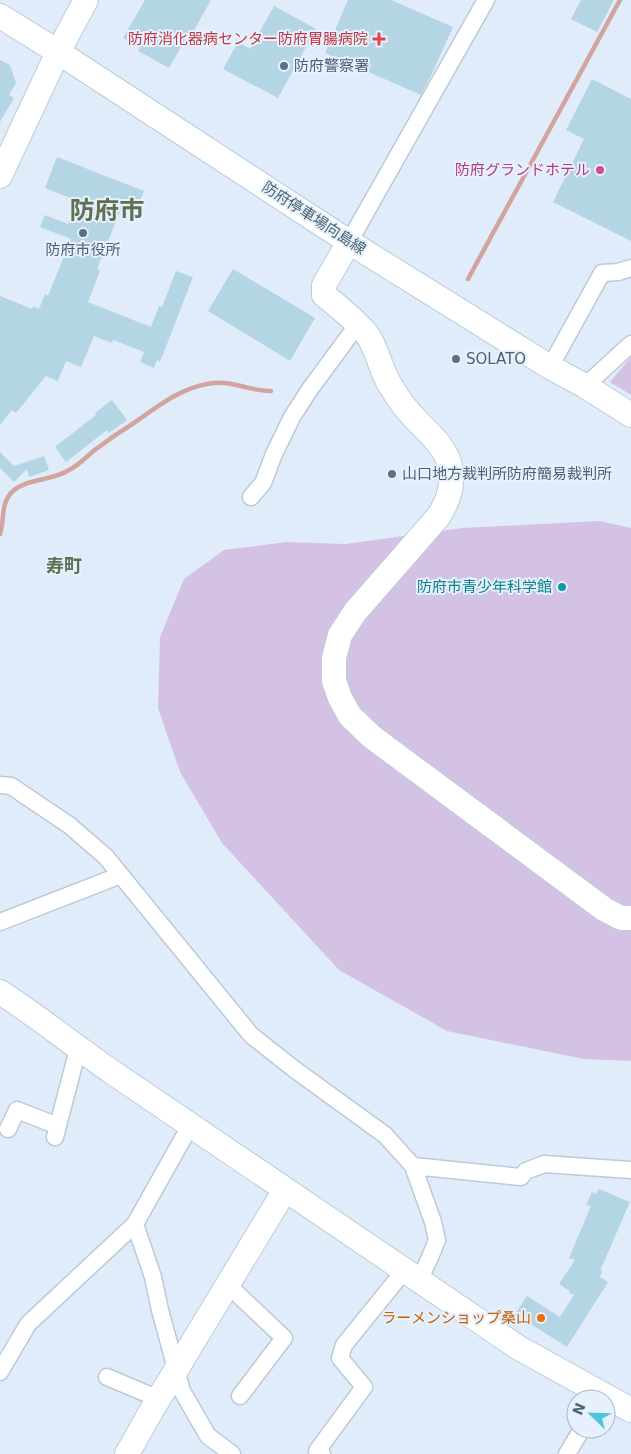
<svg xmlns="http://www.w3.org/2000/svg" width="631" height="1454" font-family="'DejaVu Sans','Noto Sans JP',sans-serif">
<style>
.green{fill:#d4c2e5}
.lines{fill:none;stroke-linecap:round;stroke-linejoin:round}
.stream{stroke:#d2a49f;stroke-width:4.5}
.building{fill:#b4d5e4}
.street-casing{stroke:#b9cbd8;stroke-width:19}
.secondary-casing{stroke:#b8cddc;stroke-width:26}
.street{stroke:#fff;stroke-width:16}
.secondary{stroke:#fff;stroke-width:24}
.health-dot{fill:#e0444e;stroke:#e7f1fd;stroke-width:2}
.service-dot{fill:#5c6f8a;stroke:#e7f1fd;stroke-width:2}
.hotel-dot{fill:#d1479c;stroke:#e7f1fd;stroke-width:2}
.culture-dot{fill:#0f9aa8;stroke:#e7f1fd;stroke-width:2}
.food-dot{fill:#e8710a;stroke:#e7f1fd;stroke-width:2}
.labels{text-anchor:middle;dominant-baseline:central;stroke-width:4;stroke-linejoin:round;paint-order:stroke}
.health-label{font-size:15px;fill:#be3a42;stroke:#e7f1fd;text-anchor:end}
.service-label{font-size:15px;fill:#4e5e75;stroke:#e7f1fd;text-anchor:start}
.hotel-label{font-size:15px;fill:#b23c85;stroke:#e7f1fd;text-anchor:end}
.street-label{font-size:15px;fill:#4b646e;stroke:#e7f1fd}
.culture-label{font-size:15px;fill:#0d838f;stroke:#e7f1fd;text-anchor:end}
.food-label{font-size:15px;fill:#c56008;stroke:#e7f1fd;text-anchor:end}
.quarter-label{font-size:18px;font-weight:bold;fill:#5e7152;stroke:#e7f1fd}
.town-label{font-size:25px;font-weight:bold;fill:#5e7152;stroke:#e7f1fd}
</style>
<rect width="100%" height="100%" fill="#e1ecfa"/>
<!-- green -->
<path class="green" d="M631 357V395L610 382Z
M600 521 631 528V1061L584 1059 447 1031 339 970 222 843 180 772 158 708 160 637 184 579 224 550 287 542 345 544 463 528Z"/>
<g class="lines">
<!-- stream -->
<path class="stream" d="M468 279 620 0
M0 534C5 519 0 503 13 491 28 478 52 481 69 470 79 465 87 456 96 449 108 440 121 431 134 423 157 407 179 389 207 384 232 379 247 391 271 391"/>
</g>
<!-- building -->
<path class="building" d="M145 0H211L193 32 190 31 169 68 138 51 140 48 123 38Z
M348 0H391L453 27 430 78 421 95 325 53Z
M581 0H614L597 32 571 19Z
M274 6 316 29 278 98 223 69 238 42 250 49Z
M0 60 10 65 16 83 9 95 14 98 0 122Z
M592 79 631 99V241L553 202 584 139 566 130Z
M57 157 144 191 137 209 123 204 97 269 100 271 88 302 151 327 159 306 162 307 176 271 193 277 160 362 157 360 154 368 140 362 144 352 113 340 112 343 94 336 81 367 66 361 58 381 46 376 16 413 12 410 0 425V296L32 309 33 306 39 309 45 294 48 296 71 239 40 227 45 215 68 224 78 201 45 188Z
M233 269 315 318 290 361 208 311Z
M112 400 127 420 109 433 107 430 66 462 55 447 96 415 95 413Z
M0 452 14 466 44 456 49 470 29 477 27 469 14 482 0 468Z
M599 1189 630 1202 600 1271H602L600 1277 608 1282 567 1347 515 1314 527 1296 560 1317 574 1295 569 1293 570 1291 559 1284 575 1260 569 1258 591 1206 586 1205 592 1192 596 1194Z"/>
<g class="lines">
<defs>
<path id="street" d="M349 242 486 0
M550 367 602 273 618 272 631 268
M585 386 631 344
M251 497 263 483 274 454 292 417 310 389 358 324
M0 785 11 786 69 825 106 857 251 1035 294 1069 385 1135 413 1166 433 1222 437 1240 431 1255 419 1281
M0 922 121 875
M8 1129 17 1110 58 1126
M55 1137 78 1049
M413 1166 521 1177 526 1171 544 1164 631 1170
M135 1224 153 1277 160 1310 182 1391 208 1436 232 1454
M228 1285 284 1338 240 1396
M0 1372 28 1324 135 1224 190 1126
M107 1377 159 1399
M322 1454 317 1451 364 1387 340 1358 344 1345 404 1271
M567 1454 582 1429"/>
<path id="secondary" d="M0 16 58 52 349 242 550 367 585 386 631 415
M0 176 58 52 86 0
M349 242 324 285V295C339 307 354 319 366 333 376 345 381 371 390 385 396 395 402 405 410 413 425 431 448 446 451 471 453 489 447 503 438 517L355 612 340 635 334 658V681L340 698 350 716 372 737 604 909 621 918H631
M0 992C39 1017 74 1046 112 1072L519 1348 631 1410
M127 1454 150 1413 285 1190"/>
</defs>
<!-- street casing -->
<use href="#street" class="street-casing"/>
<!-- secondary casing -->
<use href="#secondary" class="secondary-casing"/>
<!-- street -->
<use href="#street" class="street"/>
<!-- secondary -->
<use href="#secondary" class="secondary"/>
</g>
<!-- markers -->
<path class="health-dot" d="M376.5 31.5h5v5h5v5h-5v5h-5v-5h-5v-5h5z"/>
<g class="service-dot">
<circle cx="284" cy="66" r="5"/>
<circle cx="83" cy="233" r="5"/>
<circle cx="456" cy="359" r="5"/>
<circle cx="392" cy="474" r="5"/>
</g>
<circle class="hotel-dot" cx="600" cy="170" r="5"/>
<circle class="culture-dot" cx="562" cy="587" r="5"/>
<circle class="food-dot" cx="541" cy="1318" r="5"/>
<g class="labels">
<!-- health labels -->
<g class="health-label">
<text x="368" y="39">防府消化器病センター防府胃腸病院</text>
</g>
<!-- service labels -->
<g class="service-label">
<text x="294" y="66">防府警察署</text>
<text x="83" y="250" text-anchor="middle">防府市役所</text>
<text x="466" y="359">SOLATO</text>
<text x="402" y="474">山口地方裁判所防府簡易裁判所</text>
</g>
<!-- hotel labels -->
<g class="hotel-label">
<text x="590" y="170">防府グランドホテル</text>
</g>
<!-- street labels -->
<g class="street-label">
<text transform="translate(314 218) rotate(33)">防府停車場向島線</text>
</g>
<!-- culture labels -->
<g class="culture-label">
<text x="552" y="587">防府市青少年科学館</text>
</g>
<!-- food labels -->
<g class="food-label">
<text x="531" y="1318">ラーメンショップ桑山</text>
</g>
<!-- quarter labels -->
<g class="quarter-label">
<text x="64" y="565">寿町</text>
</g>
<!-- town labels -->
<g class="town-label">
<text x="107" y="210">防府市</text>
</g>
</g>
<!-- north arrow -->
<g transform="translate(591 1414) rotate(293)"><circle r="24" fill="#e7f1fd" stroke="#a9b9c4"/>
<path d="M0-4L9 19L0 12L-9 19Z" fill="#50c4d9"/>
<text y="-8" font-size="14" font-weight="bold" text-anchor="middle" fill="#4b646e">N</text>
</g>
</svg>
